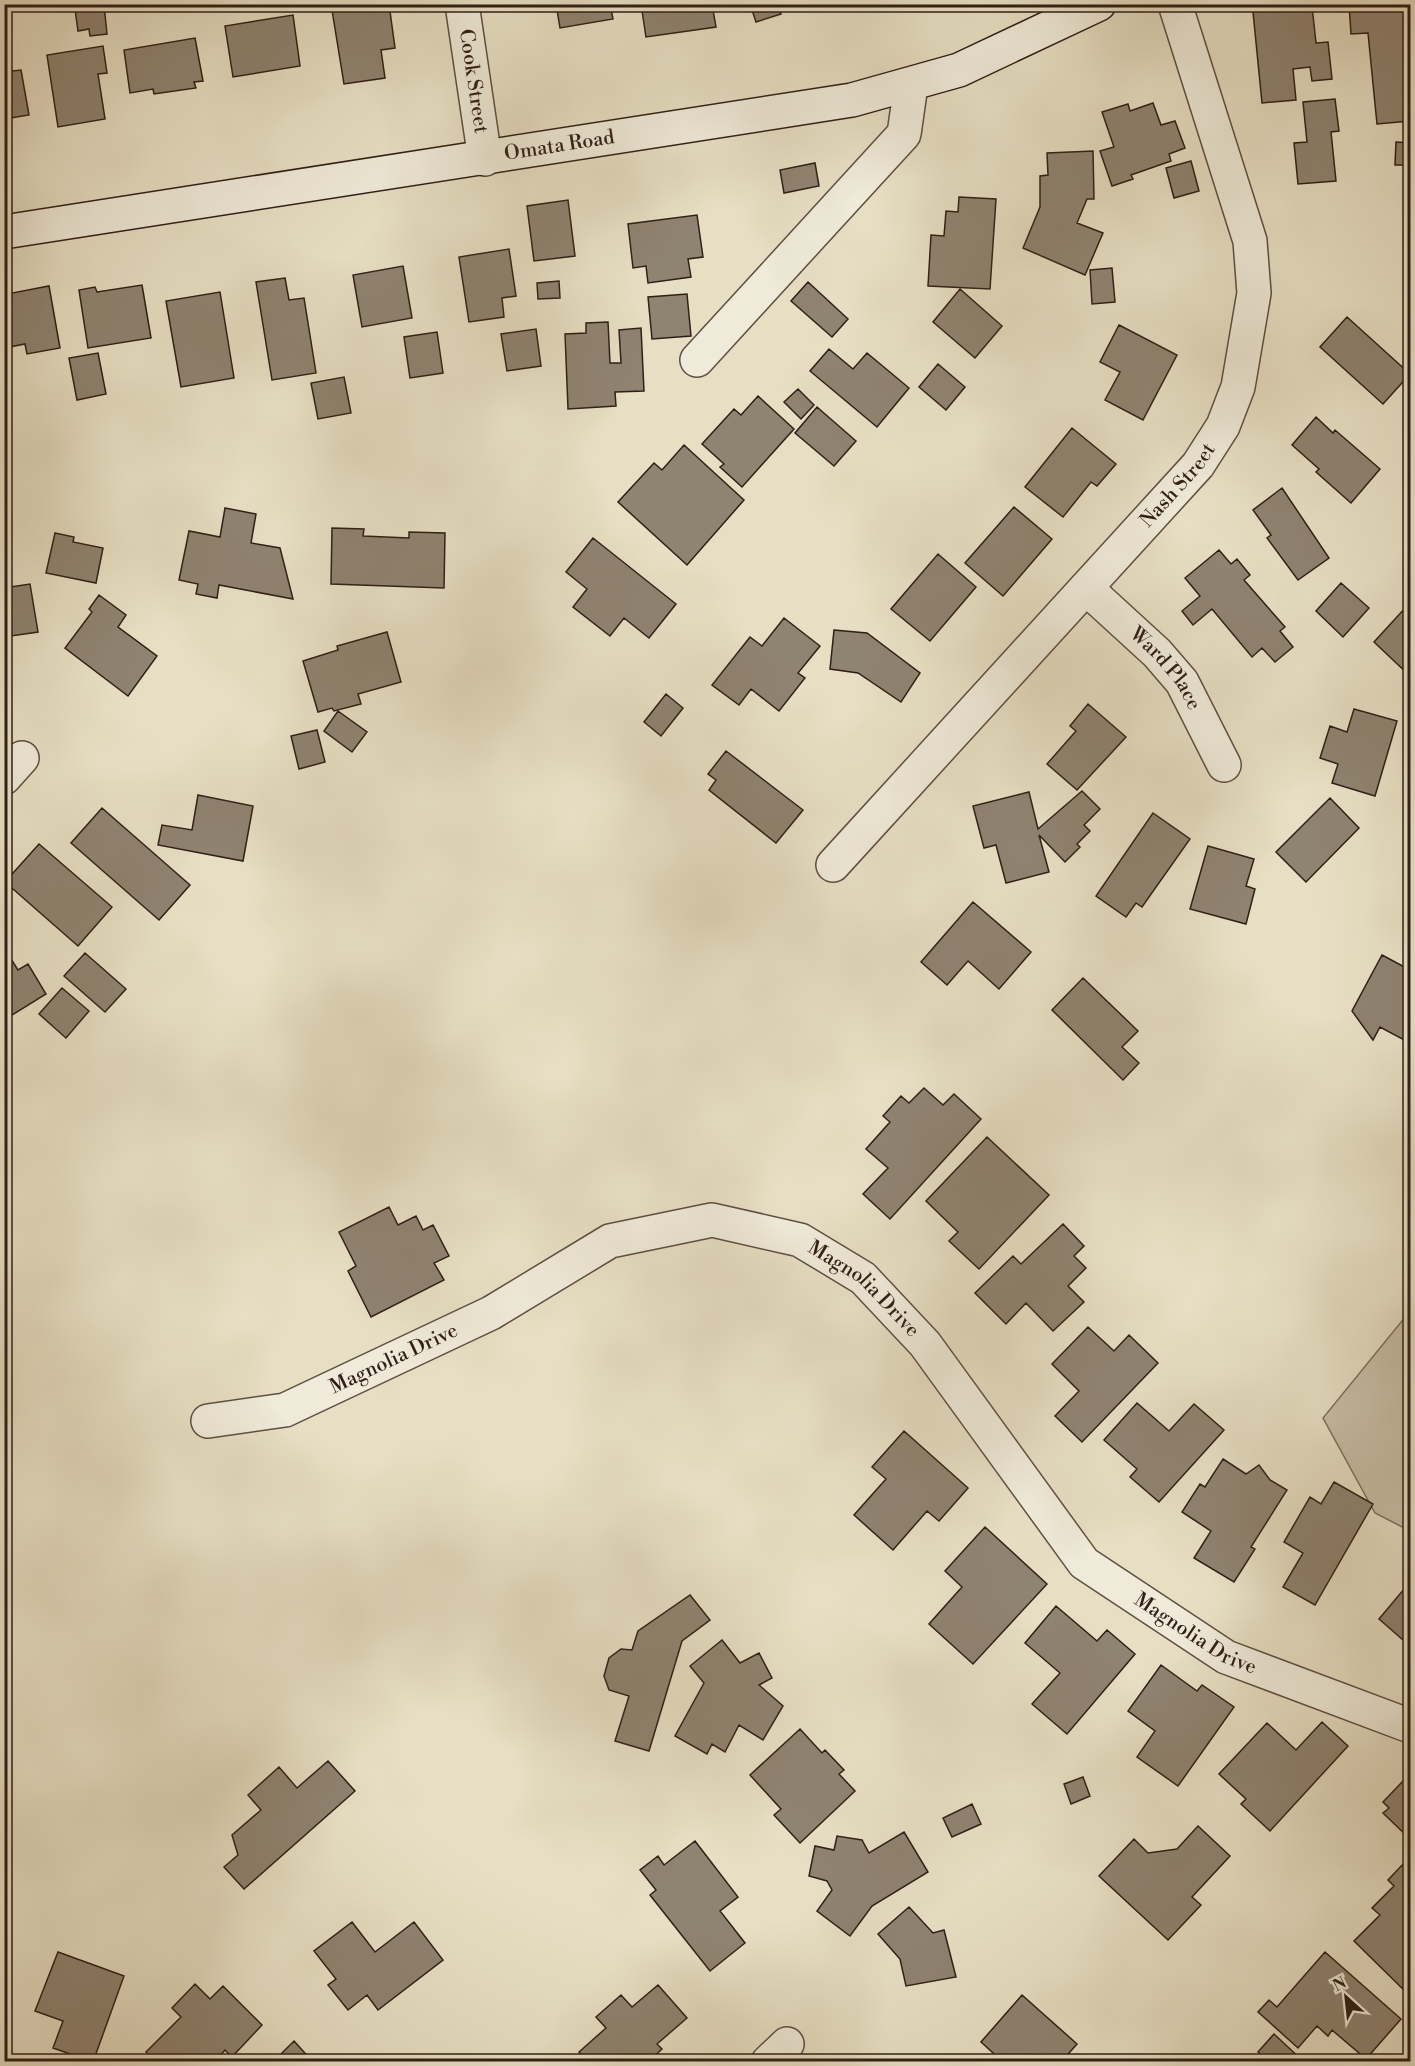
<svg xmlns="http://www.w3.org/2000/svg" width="1415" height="2066" font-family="'Libre Bodoni',serif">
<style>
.green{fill:#c8bea7;stroke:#7c6e5f;stroke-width:1.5}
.building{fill:#8f8371;stroke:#301f17;stroke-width:1.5}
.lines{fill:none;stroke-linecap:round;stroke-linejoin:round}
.street-casing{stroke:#5e4f42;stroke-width:36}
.secondary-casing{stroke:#301f17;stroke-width:36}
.street{stroke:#efead9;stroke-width:33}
.secondary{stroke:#efead9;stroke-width:33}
.labels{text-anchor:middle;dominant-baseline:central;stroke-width:4.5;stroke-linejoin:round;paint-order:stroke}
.street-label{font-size:20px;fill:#301f17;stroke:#efead9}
</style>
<rect width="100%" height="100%" fill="#e7dfc4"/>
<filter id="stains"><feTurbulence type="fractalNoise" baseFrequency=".00333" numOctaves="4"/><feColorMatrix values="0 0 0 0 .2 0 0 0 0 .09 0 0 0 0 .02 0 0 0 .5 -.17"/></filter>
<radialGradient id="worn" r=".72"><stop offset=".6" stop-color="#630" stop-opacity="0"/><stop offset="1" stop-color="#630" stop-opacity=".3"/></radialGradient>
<!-- green -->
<path class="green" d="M1410 1311V1531L1375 1513 1323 1418Z"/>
<!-- building -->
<path class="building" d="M368 4H389L395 48 381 50 385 78 344 84 332 10Z
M556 4H610L613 19 560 28Z
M641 4H712L716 27 646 37Z
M750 4H778L781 14 756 22Z
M1349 4H1410V121L1377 124 1368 33 1351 34Z
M104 5 107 34 90 36 89 29 78 31 75 9Z
M1312 6 1316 43 1328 42 1332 79 1312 81 1310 67 1293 69 1296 100 1262 103 1253 12Z
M293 15 300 66 233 77 225 26Z
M195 38 203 81 194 82 196 88 154 94 153 89 130 93 124 50Z
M103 46 107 73 98 74 105 119 58 127 47 55Z
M21 70 29 115 4 119V72Z
M1335 99 1339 131 1331 132 1336 181 1298 184 1294 143 1307 142 1303 102Z
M1153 103 1161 125 1175 121 1185 148 1169 154 1171 161 1131 175 1133 179 1112 186 1100 151 1114 147 1102 112 1128 104 1130 111Z
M1396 142 1410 143V165H1395Z
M1093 151 1094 199H1087L1077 223 1103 233 1085 275 1023 248 1040 207V176L1048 175 1047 153Z
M1191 161 1199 191 1174 198 1166 168Z
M815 163 819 186 784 193 780 170Z
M959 197 996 199 990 289 928 286 931 235 944 236 946 211 958 212Z
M568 200 575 256 534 261 527 206Z
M697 215 703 257 688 259 691 277 648 283 646 266 633 268 628 224Z
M509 249 516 296 502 298 504 317 469 322 459 257Z
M403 266 412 318 362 327 353 275Z
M1112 268 1115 302 1092 304 1090 270Z
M285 278 289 300 304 298 316 373 272 380 256 282Z
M559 281 560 298 538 299 537 283Z
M808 282 848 319 832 337 791 301Z
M142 285 151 338 88 348 79 290 95 287 97 292Z
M49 286 60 348 27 354 25 344 4 348V298H7V294Z
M960 289 1002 326 975 358 933 322Z
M220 292 234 378 181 387 166 301Z
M687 294 691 336 652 339 648 297Z
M1347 317 1410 374 1383 404 1320 347Z
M608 322 610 363H621L619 330 641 328 644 391 615 392 616 406 568 409 565 334 586 333V323Z
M1119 325 1177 355 1143 420 1105 400 1120 372 1100 362Z
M536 329 541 366 507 371 501 334Z
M437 332 443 373 410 378 404 337Z
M829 349 853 369 867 353 909 388 877 427 810 371Z
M98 353 106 394 77 400 69 358Z
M938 364 965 387 946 410 919 387Z
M344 377 351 413 318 419 311 383Z
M798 389 814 405 801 419 784 402Z
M758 396 794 429 742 487 720 467 724 464 702 444 734 409 741 415Z
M817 407 856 441 834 466 795 433Z
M1316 417 1333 433 1335 430 1380 469 1351 503 1316 472 1319 469 1292 445Z
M1072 428 1116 464 1097 486 1091 482 1063 517 1025 487Z
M684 445 744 500 687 565 618 502 654 463 662 470Z
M1282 488 1329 558 1298 580 1267 538 1271 535 1253 510Z
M1014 507 1052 539 1003 596 965 563Z
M225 508 256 514 251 543 280 548 293 599 219 585 217 598 196 594 198 584 179 580 189 531 220 537Z
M332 528 364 529 363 536 409 538V532L445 533 444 588 331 584Z
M55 533 74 537 73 542 103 548 96 583 46 573Z
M593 538 676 604 649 638 624 618 610 636 573 607 587 589 566 572Z
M1219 550 1231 564 1237 559 1250 575 1244 580 1285 627 1280 631 1293 647 1275 662 1262 648 1252 657 1212 609 1193 625 1182 611 1200 596 1185 578Z
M938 554 976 587 930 641 891 609Z
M1341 583 1369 608 1343 637 1316 611Z
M30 584 38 632 4 637V588Z
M99 595 126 615 118 627 157 656 128 696 65 648 92 612 89 609Z
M1406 607 1410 611V676L1374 642Z
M784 618 820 646 798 673 805 678 779 711 751 689 739 705 712 685 750 637 762 646Z
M834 630 867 633 920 673 901 702 858 673 830 669Z
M387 632 401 682 358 694 361 704 334 711 332 708 318 712 303 661 338 650 337 646Z
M666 694 683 708 661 736 644 722Z
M1088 704 1126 737 1077 790 1047 764 1076 731 1070 726Z
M1354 709 1397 721 1375 796 1332 783 1338 764 1320 758 1330 726 1347 732Z
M338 711 367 732 352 752 324 731Z
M317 730 325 762 299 769 291 736Z
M726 751 803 810 776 843 709 790 716 780 708 774Z
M1082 791 1100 809 1084 825 1090 831 1077 844 1080 847 1065 862 1039 835 1049 872 1006 883 996 845 984 848 973 806 1029 792 1038 829Z
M198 795 253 806 243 861 158 845 162 825 192 830Z
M1330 798 1359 828 1306 882 1276 852Z
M102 808 190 885 159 920 71 843Z
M1153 813 1190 839 1142 907 1136 903 1126 917 1096 896Z
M39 844 112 907 78 946 5 882Z
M1208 846 1254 859 1246 886 1255 889 1246 924 1190 909Z
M973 902 1031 952 999 989 968 961 947 985 921 962Z
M4 948 18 970 28 964 46 994 4 1020Z
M85 953 126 989 105 1012 64 976Z
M1382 955 1410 970V1043L1380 1027 1373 1040 1352 1011Z
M1083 978 1138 1031 1122 1047 1139 1063 1123 1080 1052 1010Z
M62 988 89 1011 66 1038 39 1014Z
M924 1088 943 1105 954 1094 981 1119 890 1219 863 1194 888 1168 866 1149 890 1122 883 1116 901 1096 909 1103Z
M987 1137 1049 1195 979 1269 949 1241 958 1232 926 1201Z
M389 1207 398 1225 416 1216 423 1230 433 1225 449 1256 434 1263 444 1280 371 1317 348 1271 356 1266 339 1232Z
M1063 1224 1084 1246 1074 1256 1086 1268 1068 1286 1084 1302 1053 1331 1026 1303 1006 1324 975 1293 1013 1256 1021 1264Z
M1088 1327 1114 1351 1129 1335 1158 1363 1082 1442 1055 1416 1079 1391 1052 1364Z
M1137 1403 1169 1431 1194 1404 1224 1430 1159 1502 1130 1477 1137 1469 1104 1440Z
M904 1431 968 1488 939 1521 927 1511 893 1550 854 1515 886 1479 872 1467Z
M1223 1459 1246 1474 1259 1465 1270 1480 1287 1490 1251 1547 1255 1549 1234 1582 1194 1558 1211 1531 1182 1512 1200 1484 1205 1487Z
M1334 1482 1373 1504 1315 1605 1283 1587 1303 1553 1284 1542 1310 1497 1321 1504Z
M985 1527 1047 1584 973 1664 929 1624 962 1587 945 1571Z
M1410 1582V1646L1379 1619Z
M690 1595 710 1620 682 1641 649 1751 615 1741 629 1696 609 1690 604 1676 609 1658 621 1649 632 1650 638 1631Z
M1056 1606 1097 1641 1107 1630 1135 1654 1067 1734 1032 1704 1060 1673 1025 1643Z
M722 1640 740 1663 759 1653 772 1678 759 1685 783 1706 763 1740 739 1725 725 1752 712 1744 707 1754 675 1736 704 1683 690 1666Z
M1161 1665 1197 1691 1202 1685 1234 1707 1178 1786 1137 1757 1155 1731 1128 1711Z
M1322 1722 1348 1746 1270 1831 1241 1804 1246 1799 1219 1774 1267 1723 1296 1750Z
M800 1729 822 1753 825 1750 844 1770 839 1774 855 1791 800 1843 774 1815 781 1809 750 1775Z
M328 1761 355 1791 244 1889 224 1867 238 1855 232 1835 261 1810 248 1795 279 1767 297 1788Z
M1083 1777 1090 1796 1071 1804 1064 1784Z
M1404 1780 1410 1784V1839L1383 1813 1389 1808 1383 1802Z
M972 1804 981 1824 952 1837 943 1818Z
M1198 1826 1230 1856 1192 1897 1201 1905 1168 1940 1099 1876 1134 1839 1148 1853 1177 1849Z
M904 1832 928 1872 872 1906 850 1936 817 1911 832 1890 827 1881 809 1876 815 1846 834 1850 837 1836 862 1840 869 1853Z
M695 1841 738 1897 720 1911 745 1943 710 1971 650 1895 656 1890 640 1870 658 1856 664 1865Z
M1407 1860 1410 1864V1996L1354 1941 1380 1915 1372 1908 1394 1886 1388 1880Z
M8 1887 5 1951 4 1888Z
M909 1907 933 1933 944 1930 956 1977 906 1986 900 1959 878 1934Z
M352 1922 375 1952 414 1922 443 1960 378 2010 367 1995 348 2010 328 1985 336 1979 314 1951Z
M58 1952 124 1976 93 2062 53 2048 63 2021 35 2011Z
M1325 1952 1401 2019 1366 2059 1332 2030 1328 2036 1317 2026 1298 2048 1258 2012 1269 2000 1277 2007Z
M195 1984 210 1999 223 1986 262 2025 232 2057 225 2050 214 2062H156L146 2052 181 2017 172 2008Z
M658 1985 687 2018 657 2044 662 2049 648 2062H587L579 2052 606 2028 596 2017 621 1995 632 2007Z
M1022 1995 1077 2044 1061 2062H1003L981 2042Z
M1274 2034 1304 2062H1269L1258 2052Z
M294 2041 313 2062H273Z"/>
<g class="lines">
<defs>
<g id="street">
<path id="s1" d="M462 4 485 159"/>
<path d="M697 360 904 134 911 85"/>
<path id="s2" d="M1086 588 1157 653 1182 682 1224 765"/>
<path d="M4 778 22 758"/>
<path id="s3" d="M833 865 1198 465 1223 426 1238 387 1254 293 1250 241 1175 4"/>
<path id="s4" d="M208 1421 285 1410 491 1313 610 1241 712 1220 800 1240 863 1278 925 1344 1084 1563 1226 1657 1410 1726"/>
<path d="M768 2062 787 2044"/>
</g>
<g id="secondary">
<path id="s5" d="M4 232 852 100 959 70 1099 4"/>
</g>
</defs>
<!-- street casing -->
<use href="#street" class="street-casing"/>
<!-- secondary casing -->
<use href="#secondary" class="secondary-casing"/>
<!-- street -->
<use href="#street" class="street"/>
<!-- secondary -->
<use href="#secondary" class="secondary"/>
</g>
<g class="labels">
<!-- street labels -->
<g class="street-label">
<text stroke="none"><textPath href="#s1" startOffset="78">Cook Street</textPath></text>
<text stroke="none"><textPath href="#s5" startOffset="562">Omata Road</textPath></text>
<text stroke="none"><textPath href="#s3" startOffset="513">Nash Street</textPath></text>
<text stroke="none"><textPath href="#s2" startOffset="114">Ward Place</textPath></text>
<text stroke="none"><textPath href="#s4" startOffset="720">Magnolia Drive</textPath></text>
<text stroke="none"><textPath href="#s4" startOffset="198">Magnolia Drive</textPath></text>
<text stroke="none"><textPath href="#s4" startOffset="1206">Magnolia Drive</textPath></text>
</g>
</g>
<!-- margin -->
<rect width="1415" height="2066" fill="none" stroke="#e7dfc4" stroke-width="24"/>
<rect x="6" y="6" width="1403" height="2054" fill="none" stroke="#301f17" stroke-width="3"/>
<rect x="12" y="12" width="1391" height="2042" fill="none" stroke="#301f17" stroke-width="1.5"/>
<!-- north arrow -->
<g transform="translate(1346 1997) rotate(333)" stroke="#efead9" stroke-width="4.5" paint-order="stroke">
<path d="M0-4.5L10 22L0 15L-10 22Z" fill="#301f17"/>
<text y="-9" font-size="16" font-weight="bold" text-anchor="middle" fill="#301f17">N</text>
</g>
<rect width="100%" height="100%" filter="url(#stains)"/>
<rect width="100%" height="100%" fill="url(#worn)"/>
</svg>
